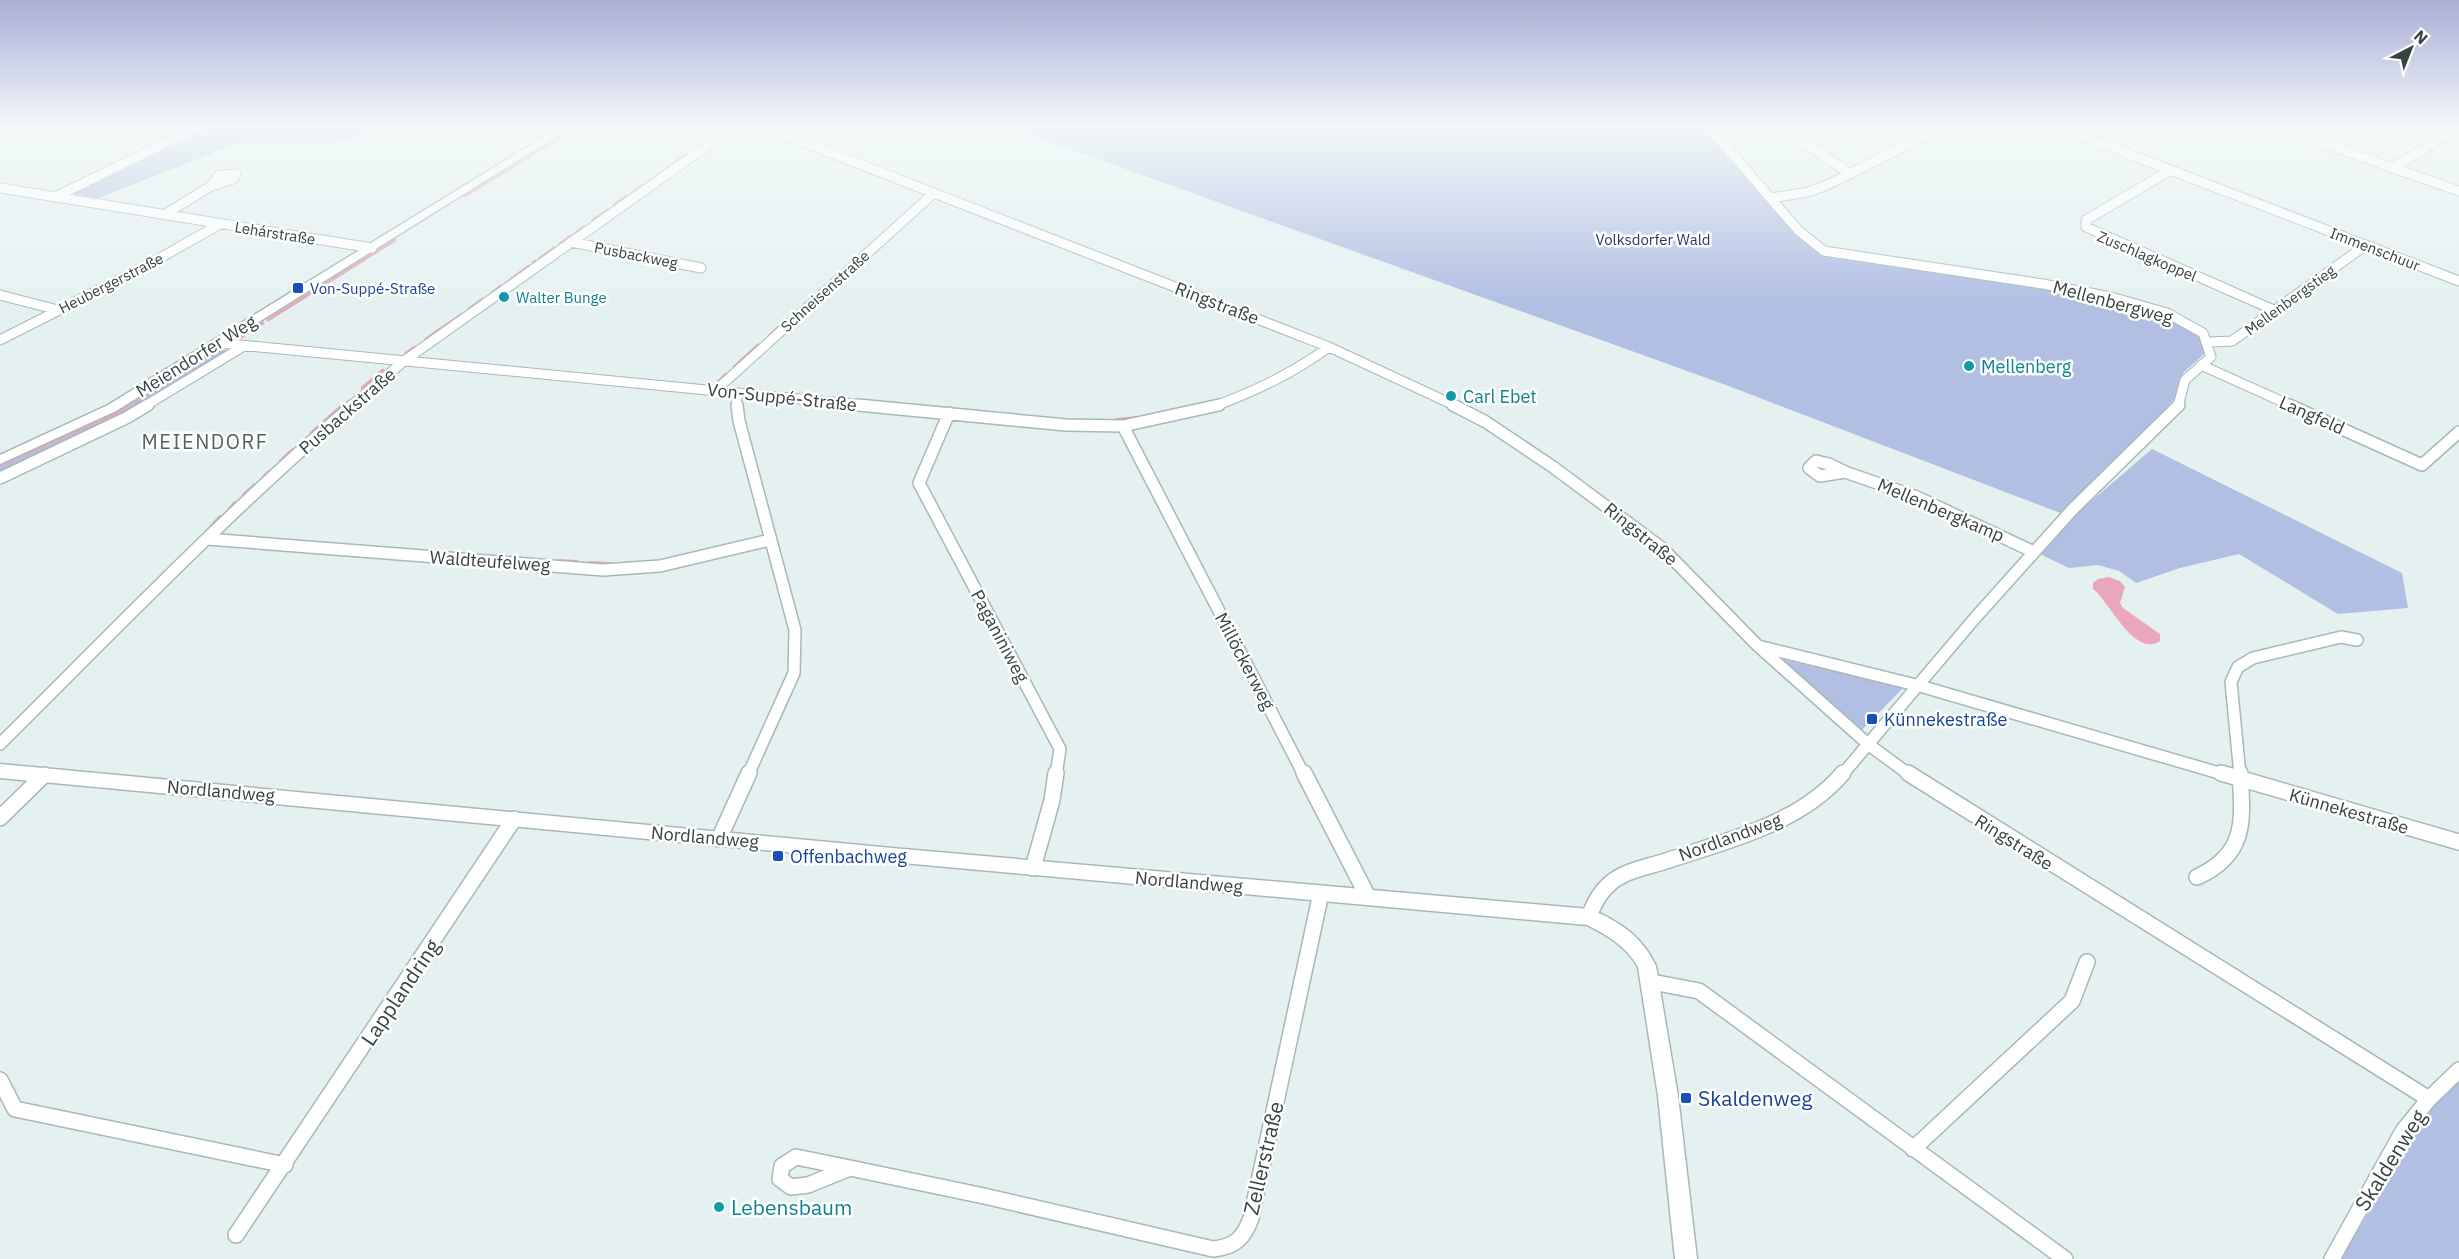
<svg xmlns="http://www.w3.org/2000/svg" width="2459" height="1259" font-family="'IBM Plex Sans',sans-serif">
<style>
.green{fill:#b1bfe3}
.water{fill:#eaa6bc}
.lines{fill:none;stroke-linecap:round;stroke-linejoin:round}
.stream-far1{stroke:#eaa6bc;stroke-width:3}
.stream{stroke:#eaa6bc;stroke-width:4}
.minor-far2-casing{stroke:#a6b9b7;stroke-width:11}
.minor-far1-casing{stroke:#a6b9b7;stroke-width:14}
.minor-casing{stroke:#a6b9b7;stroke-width:18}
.tertiary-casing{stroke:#a6b9b7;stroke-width:3}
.minor-far2{stroke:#fff;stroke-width:9}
.minor-far1{stroke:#fff;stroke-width:11}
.minor{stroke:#fff;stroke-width:15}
.tertiary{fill:#fff;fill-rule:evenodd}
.transit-dot{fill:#1a4fb4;stroke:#fff;stroke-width:2}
.culture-dot{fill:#0f9aa8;stroke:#fff;stroke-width:2}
.labels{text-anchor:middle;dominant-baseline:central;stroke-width:5;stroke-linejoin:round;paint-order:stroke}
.far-street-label{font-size:15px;fill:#354341;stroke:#fff}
.far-park-label{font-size:15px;fill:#2e3570;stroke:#fff}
.far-transit-label{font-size:15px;fill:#164399;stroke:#fff;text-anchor:start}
.far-culture-label{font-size:15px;fill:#0d838f;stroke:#fff;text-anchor:start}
.street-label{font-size:18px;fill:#354341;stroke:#fff}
.culture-label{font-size:18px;fill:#0d838f;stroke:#fff;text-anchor:start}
.transit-label{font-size:18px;fill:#164399;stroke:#fff;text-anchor:start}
.neighbourhood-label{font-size:20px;letter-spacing:1.5px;fill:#4d6562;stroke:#fff}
.near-street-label{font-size:21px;fill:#354341;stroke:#fff}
.near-transit-label{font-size:21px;fill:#164399;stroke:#fff;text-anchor:start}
.near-culture-label{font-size:21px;fill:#0d838f;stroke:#fff;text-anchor:start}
</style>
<rect width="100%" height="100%" fill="#e5f1f1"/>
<!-- green -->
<path class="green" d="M210 126H378L351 141 235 144 99 198 72 194Z
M1006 126H1704L1797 232 1813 249 1833 258 1967 276 2104 298 2178 322 2200 338 2205 353 2183 373 2178 395 2116 463 2063 514 1726 385Z
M218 349 225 350 229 354 116 421 0 475V463L104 416Z
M2152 449 2402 573 2408 608 2338 614 2239 554 2180 568 2136 583 2119 571 2098 565 2069 568 2040 554 2069 520Z
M1779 659 1904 687 1861 731Z
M2459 1080V1259H2341L2432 1105Z"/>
<!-- water -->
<path class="water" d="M2109 577 2120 581 2125 587 2120 603 2123 608 2160 634V641C2134 658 2110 602 2093 589V583L2098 579Z"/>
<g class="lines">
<!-- stream-far1 -->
<path class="stream-far1" d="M779 128 793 133
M673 164 686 155
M657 176 669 167
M912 180 918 182
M648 182 653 179
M632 193 643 185
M465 196 578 126
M614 205 627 196
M593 220 608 210
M576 233 584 227
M560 244 571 236
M540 258 554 248
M533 263 535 261
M506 283 529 266
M492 293 501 286
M469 309 483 299
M268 320 395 240
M770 335 788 319
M238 339 263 323
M426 339 461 315
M406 353 415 347
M734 367 758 345
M716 384 726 374
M362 388 383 370
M126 406 216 352"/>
<!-- stream -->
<path class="stream" d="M1117 420 1136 418
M312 433 341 407
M300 444 302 442
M281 461 293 450
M0 465 113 414 128 405
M264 477 269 472
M244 495 255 485
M230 509 235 503
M211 527 220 517
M559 561 577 562
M590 563 610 564"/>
<defs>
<path id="minor-far2" d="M762 126 1329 347 1456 406
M1708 126 1799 231 1824 251 2043 284 2111 297 2167 313 2203 333 2211 357 2185 380 2178 406
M1780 126 1849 173
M2056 126 2459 281
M2274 126 2459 191
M2393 168 2459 127
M2171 170 2086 220V227L2276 311
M236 174 233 179 211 186 219 175Z
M0 188 372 248
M55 197 200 126
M1772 198 1808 192 1827 185 1946 126
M164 215 211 186
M571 242 701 268
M0 295 58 310
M0 340 146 266 220 224
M2210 342 2232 341 2366 245
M219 343 873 406
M2201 365 2292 406
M716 390 934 193
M736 393 737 406
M145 406 244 346
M351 406 404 361 735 126
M1215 406C1258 390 1291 374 1329 347"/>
<path id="minor-far1" d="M737 405 739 421 795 630 794 673 748 775
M858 405 1066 425 1123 426 1219 405
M1453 405 1486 422 1553 467 1662 548 1757 645 1869 745 1910 775
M2289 405 2422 465 2459 432
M949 413 919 483 1060 749 1056 775
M1123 426 1304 775
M1816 461 1829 464 1845 472 1820 476 1809 468Z
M1845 472 1917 497 2034 552
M0 478 126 418 148 405
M207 539 603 570 660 566 770 540
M1758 646 1920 686 2226 775
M0 744C116 629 229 511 353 405
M1842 775 1975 618 2072 510 2179 405
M2240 775 2231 682 2238 667 2253 658 2341 637 2357 640"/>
<path id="minor" d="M1304 773 1368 897
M1908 773 2429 1099
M2221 773 2459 842
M0 818 44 775
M719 839 749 773
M1033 868 1052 800 1056 773
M2197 877C2247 854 2243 821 2240 773
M1589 917C1595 899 1606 883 1623 875 1635 869 1650 866 1663 862 1725 841 1799 825 1843 773
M1652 982 1699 991 2065 1259
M0 1080 15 1109 285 1165
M1913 1149 2072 1001 2087 962
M796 1157 850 1168 808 1185 791 1187 780 1179 782 1166Z
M850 1168 984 1196 1213 1249C1235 1247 1244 1238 1251 1218L1321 893
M236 1235 514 819
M2332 1259 2403 1131 2429 1099 2459 1070"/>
<path id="tertiary" d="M561 126H573L116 411 0 464V455L108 405Z
M0 764 903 849 1589 909C1618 920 1643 937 1656 966L1678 1096 1697 1259H1675L1658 1096 1638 967C1626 946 1607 935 1587 925L903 863 0 778Z"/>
</defs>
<!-- minor-far2 casing -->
<use href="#minor-far2" class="minor-far2-casing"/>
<!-- minor-far1 casing -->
<use href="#minor-far1" class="minor-far1-casing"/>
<!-- minor casing -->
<use href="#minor" class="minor-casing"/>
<!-- tertiary casing -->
<use href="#tertiary" class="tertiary-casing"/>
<!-- minor-far2 -->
<use href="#minor-far2" class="minor-far2"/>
<!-- minor-far1 -->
<use href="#minor-far1" class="minor-far1"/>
<!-- minor -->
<use href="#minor" class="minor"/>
<!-- tertiary -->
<use href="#tertiary" class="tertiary"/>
</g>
<!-- sky -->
<linearGradient id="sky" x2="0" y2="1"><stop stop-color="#a9aed6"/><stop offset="0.42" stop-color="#f3f9f9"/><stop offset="1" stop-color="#f3f9f9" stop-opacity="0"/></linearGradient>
<rect width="2459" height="302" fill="url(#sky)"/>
<!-- markers -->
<g class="transit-dot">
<rect x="292" y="282" width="12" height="12" rx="3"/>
<rect x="1866" y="713" width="12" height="12" rx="3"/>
<rect x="772" y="850" width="12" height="12" rx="3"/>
<rect x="1680" y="1092" width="12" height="12" rx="3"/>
</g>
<g class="culture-dot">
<circle cx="504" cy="297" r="6"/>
<circle cx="1969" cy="366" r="6"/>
<circle cx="1451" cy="396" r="6"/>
<circle cx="719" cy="1207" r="6"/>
</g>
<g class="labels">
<!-- far-street labels -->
<g class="far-street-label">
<text transform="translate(275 233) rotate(9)">Lehárstraße</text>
<text transform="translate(2375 249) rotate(21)">Immenschuur</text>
<text transform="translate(636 255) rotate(11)">Pusbackweg</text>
<text transform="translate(2147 256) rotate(23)">Zuschlagkoppel</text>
<text transform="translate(111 283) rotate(-27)">Heubergerstraße</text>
<text transform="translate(825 291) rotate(-42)">Schneisenstraße</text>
<text transform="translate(2290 300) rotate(-36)">Mellenbergstieg</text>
</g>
<!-- far-park labels -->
<g class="far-park-label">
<text x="1653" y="239">Volksdorfer Wald</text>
</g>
<!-- far-transit labels -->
<g class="far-transit-label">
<text x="310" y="288">Von-Suppé-Straße</text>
</g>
<!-- far-culture labels -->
<g class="far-culture-label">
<text x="516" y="297">Walter Bunge</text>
</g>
<!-- street labels -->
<g class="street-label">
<text transform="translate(2113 302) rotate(15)">Mellenbergweg</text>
<text transform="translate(1217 303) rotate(21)">Ringstraße</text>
<text transform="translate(196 356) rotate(-32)">Meiendorfer Weg</text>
<text transform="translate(782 397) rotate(6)">Von-Suppé-Straße</text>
<text transform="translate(347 411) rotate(-41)">Pusbackstraße</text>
<text transform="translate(2312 415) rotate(24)">Langfeld</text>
<text transform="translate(1941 510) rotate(23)">Mellenbergkamp</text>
<text transform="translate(1641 534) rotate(39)">Ringstraße</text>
<text transform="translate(490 561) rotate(4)">Waldteufelweg</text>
<text transform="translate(1000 636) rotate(62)">Paganiniweg</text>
<text transform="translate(1245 661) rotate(62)">Millöckerweg</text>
<text transform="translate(221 791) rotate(5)">Nordlandweg</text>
<text transform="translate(2349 811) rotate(16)">Künnekestraße</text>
<text transform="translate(705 837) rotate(5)">Nordlandweg</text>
<text transform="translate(1730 837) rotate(-20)">Nordlandweg</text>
<text transform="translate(2014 842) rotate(32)">Ringstraße</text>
<text transform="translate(1189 882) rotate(5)">Nordlandweg</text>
</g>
<!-- culture labels -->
<g class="culture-label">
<text x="1981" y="366">Mellenberg</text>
<text x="1463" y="396">Carl Ebet</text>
</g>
<!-- transit labels -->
<g class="transit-label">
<text x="1884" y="719">Künnekestraße</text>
<text x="790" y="856">Offenbachweg</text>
</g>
<!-- neighbourhood labels -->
<g class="neighbourhood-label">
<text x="205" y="441">MEIENDORF</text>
</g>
<!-- near-street labels -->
<g class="near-street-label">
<text transform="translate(400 992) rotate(-56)">Lapplandring</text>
<text transform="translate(1263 1158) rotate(-77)">Zellerstraße</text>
<text transform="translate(2390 1160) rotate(-58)">Skaldenweg</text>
</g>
<!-- near-transit labels -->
<g class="near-transit-label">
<text x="1698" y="1098">Skaldenweg</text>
</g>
<!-- near-culture labels -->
<g class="near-culture-label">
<text x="731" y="1207">Lebensbaum</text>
</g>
</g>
<!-- north arrow -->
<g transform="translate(2411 48) rotate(42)" stroke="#ffffff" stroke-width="4.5" paint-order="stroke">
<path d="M0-4.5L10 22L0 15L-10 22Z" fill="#354341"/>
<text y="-9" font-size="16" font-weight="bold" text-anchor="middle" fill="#354341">N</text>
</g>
</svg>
